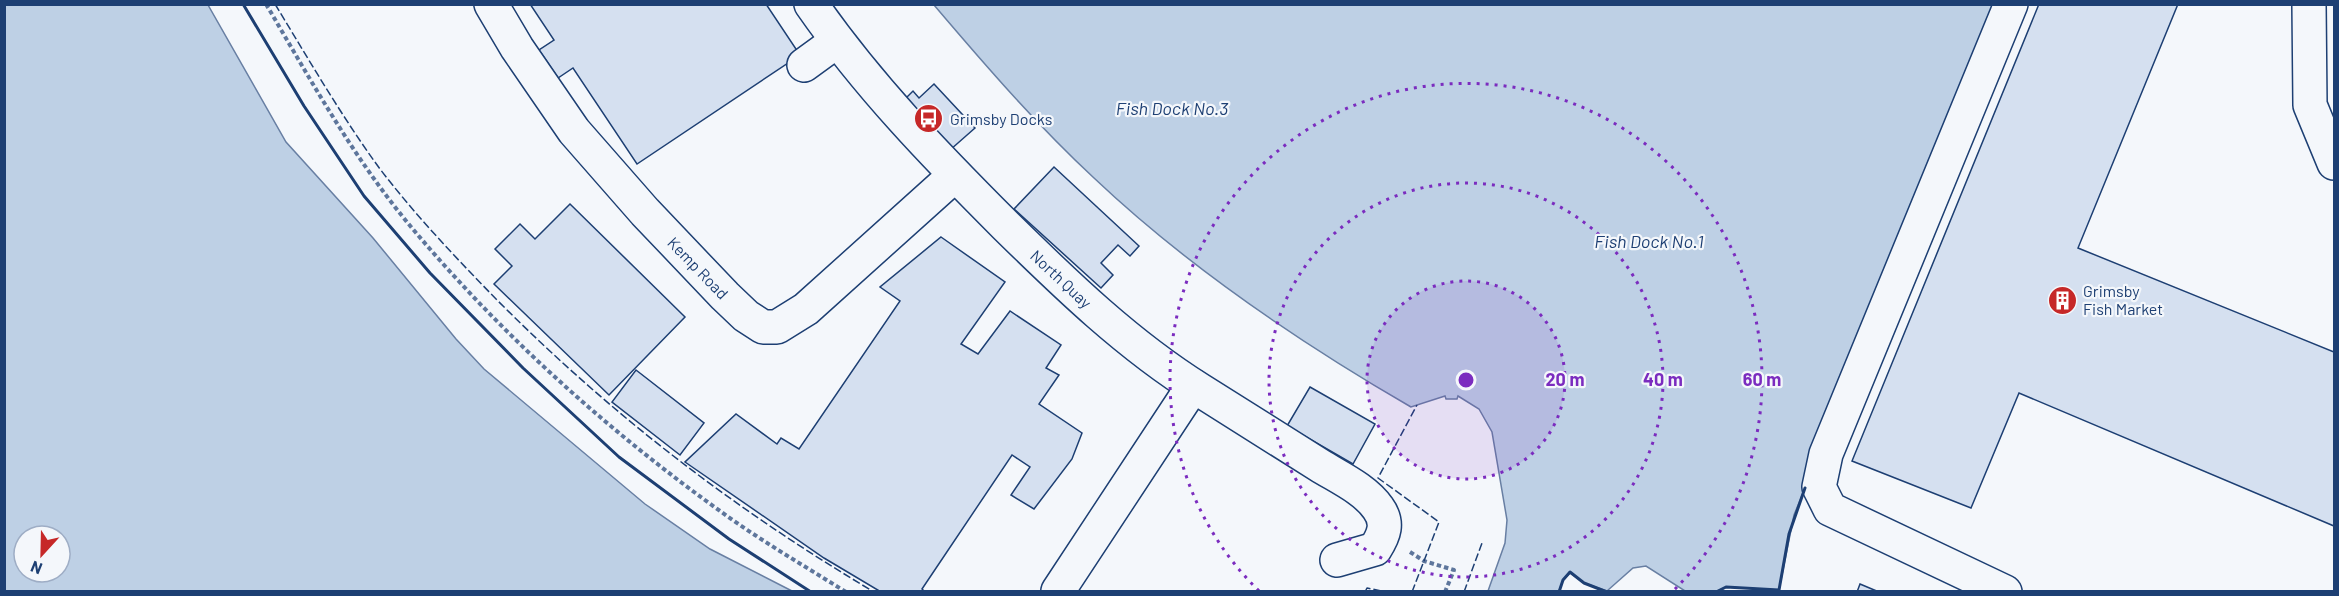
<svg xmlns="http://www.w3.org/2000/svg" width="2339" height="596" font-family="Barlow,sans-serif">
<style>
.water{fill:#bed0e5;stroke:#687fa3;stroke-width:1.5;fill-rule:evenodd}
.building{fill:#d5e0f0;stroke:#1d3f73;stroke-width:1.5}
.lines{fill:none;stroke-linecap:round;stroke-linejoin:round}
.minor-casing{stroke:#1d3f73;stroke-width:36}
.path{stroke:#5e769c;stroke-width:4;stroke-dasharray:4.5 3;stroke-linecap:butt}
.minor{stroke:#f4f7fb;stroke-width:33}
.fence{stroke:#1d3f73;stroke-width:1.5;stroke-dasharray:8 3;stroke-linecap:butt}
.wall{stroke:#1d3f73;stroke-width:3}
.ring{fill:none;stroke:#7b2cbf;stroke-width:3;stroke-dasharray:3 6}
.labels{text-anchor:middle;stroke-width:4.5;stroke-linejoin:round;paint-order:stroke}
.poi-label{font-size:16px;fill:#1d3f73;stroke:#f4f7fb;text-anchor:start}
.street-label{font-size:16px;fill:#1d3f73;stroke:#f4f7fb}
.water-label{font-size:18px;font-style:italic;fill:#1d3f73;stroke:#f4f7fb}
.centre{fill:#7b2cbf;stroke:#f4f7fb;stroke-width:3}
.ring-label{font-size:18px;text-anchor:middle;font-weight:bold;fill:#7b2cbf;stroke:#f4f7fb;stroke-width:4.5;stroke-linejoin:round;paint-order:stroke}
</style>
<rect width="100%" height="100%" fill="#f4f7fb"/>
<!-- water -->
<g class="water">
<path d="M4,5H208L286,142L373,238L456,339L484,369L645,504L710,549L792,591H5ZM24,536H60V572H24Z"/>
<path d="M934,5H2003L1794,515L1779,590L1726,587L1716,592L1685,591L1646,566L1633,568L1607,591L1584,583L1570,573L1563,580L1559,591H1488L1505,543L1507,520L1492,432L1479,409L1458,396L1457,399H1446L1445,396L1411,407C1299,342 1189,268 1094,178C1036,124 985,65 934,5Z"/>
</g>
<!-- building -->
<g class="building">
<polygon points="530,4 766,4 800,55 637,164 573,68 558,78 539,50 554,40"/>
<polygon points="2039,4 2178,4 2078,248 2334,352 2334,526 2019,393 1971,508 1852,461"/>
<polygon points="934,84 975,128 950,150 904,100 913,91 919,98"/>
<polygon points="1054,167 1139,246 1130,256 1118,245 1101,263 1113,275 1101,288 1014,209"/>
<polygon points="570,204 685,317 609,395 494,284 512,266 495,249 520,224 535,239"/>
<polygon points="941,237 1005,282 961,344 978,354 1010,311 1061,345 1046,368 1059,375 1039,404 1082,433 1072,459 1034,509 1011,495 1030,467 1012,455 922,589 925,592 881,592 824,558 685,462 736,414 777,444 781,438 799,449 900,301 880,287"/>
<polygon points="636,370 704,423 680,455 612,402"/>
<polygon points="1310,387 1375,424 1353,464 1287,426"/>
<polygon points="1860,584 1879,592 1857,592"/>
</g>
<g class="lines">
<defs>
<g id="minor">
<polyline points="491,4 517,48 574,131 645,212 725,296 746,316 763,327 777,327 806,309 955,175"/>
<path d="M811,4C868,86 936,156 1006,226C1066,285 1128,345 1200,390C1240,415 1280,440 1319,465C1338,477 1365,489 1378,508C1389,523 1384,535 1375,549L1337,560"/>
<polyline points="2309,4 2310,105 2334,163"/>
<polyline points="804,65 837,41"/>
<polyline points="1058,591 1193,386"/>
<polyline points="2005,592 1830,509 1819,487 1826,454 2011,4"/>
</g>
</defs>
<!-- minor casing -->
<use href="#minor" class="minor-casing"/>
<!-- path -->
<g class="path">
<path d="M266,4C310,79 352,155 407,222C499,333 609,432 727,516C765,543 806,567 846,592"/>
<polyline points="1410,552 1424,561 1454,570 1445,592"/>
</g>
<!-- minor -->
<use href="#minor" class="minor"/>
<!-- fence -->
<g class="fence">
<path d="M275,4C309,60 342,117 380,169C416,216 457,259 498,301C614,417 733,508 874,592"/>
<polyline points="1365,592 1367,588 1386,592"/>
<polyline points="1412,592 1439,522 1378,478 1417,405"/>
<polyline points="1464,592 1482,543"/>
</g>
<!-- wall -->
<g class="wall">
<polyline points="243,4 304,106 364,196 430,273 523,368 619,457 729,539 811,592"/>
<polyline points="1559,592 1563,580 1570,572 1584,583 1607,592"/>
<polyline points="1716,592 1726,587 1779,590 1789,534 1805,488"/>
</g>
</g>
<!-- distance rings -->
<circle cx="1466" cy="380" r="99" fill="#7b2cbf" fill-opacity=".12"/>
<g class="ring">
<circle cx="1466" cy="380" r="99"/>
<circle cx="1466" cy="380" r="197"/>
<path d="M1259 591A296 296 0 1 1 1673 591"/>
</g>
<!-- icons -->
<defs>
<symbol id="bus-disc" viewBox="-11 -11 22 22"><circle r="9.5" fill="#c62828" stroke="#f4f7fb"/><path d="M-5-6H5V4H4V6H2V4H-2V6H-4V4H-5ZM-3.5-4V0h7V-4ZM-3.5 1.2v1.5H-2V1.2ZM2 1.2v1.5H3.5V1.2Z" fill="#fff"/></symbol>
<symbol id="building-disc" viewBox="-11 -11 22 22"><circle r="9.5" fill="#c62828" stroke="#f4f7fb"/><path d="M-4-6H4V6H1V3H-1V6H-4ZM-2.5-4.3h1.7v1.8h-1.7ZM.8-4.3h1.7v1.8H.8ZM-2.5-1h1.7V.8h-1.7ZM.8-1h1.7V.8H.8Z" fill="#fff"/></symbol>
</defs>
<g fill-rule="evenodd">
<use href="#bus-disc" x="912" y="102" width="33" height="33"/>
<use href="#building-disc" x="2046" y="284" width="33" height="33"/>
</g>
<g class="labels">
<!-- poi labels -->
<g class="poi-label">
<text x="950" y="125">Grimsby Docks</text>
<text x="2083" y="297">Grimsby<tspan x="2083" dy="18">Fish Market</tspan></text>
</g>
<!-- street labels -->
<g class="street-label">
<text transform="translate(698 268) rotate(46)" y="6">Kemp Road</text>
<text transform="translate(1061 279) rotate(43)" y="6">North Quay</text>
</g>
<!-- water labels -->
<g class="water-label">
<text x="1172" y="115">Fish Dock No.3</text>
<text x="1649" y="248">Fish Dock No.1</text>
</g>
</g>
<circle cx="1466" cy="380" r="9" class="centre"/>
<g class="ring-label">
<text x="1565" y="386">20 m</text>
<text x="1663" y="386">40 m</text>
<text x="1762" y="386">60 m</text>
</g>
<!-- border -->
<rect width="2339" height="596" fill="none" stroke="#1d3f73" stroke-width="12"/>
<!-- north arrow -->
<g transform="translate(42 554) rotate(202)"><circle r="28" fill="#f4f7fb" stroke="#9eadc5" stroke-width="1.5"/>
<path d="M0-4.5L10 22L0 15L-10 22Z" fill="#c62828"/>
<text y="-9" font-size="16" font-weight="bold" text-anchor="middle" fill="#1d3f73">N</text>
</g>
</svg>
